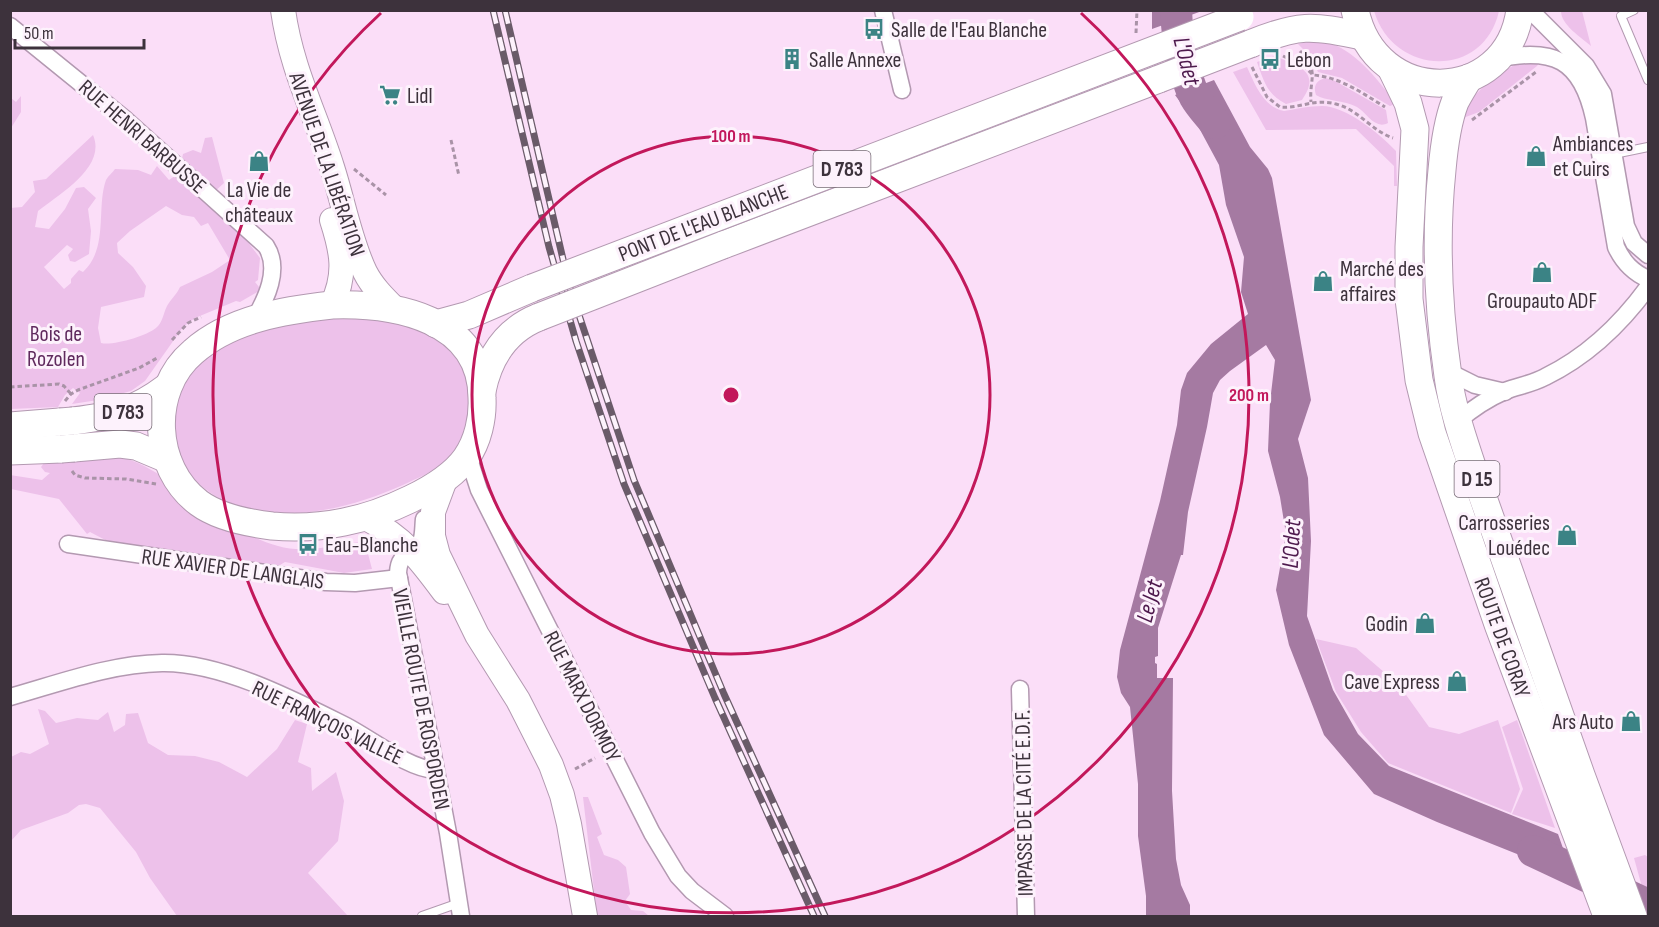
<svg xmlns="http://www.w3.org/2000/svg" width="1659" height="927" font-family="'Sofia Sans Condensed',sans-serif">
<style>
.green{fill:#edc1ea;fill-rule:evenodd}
.water{fill:#a57aa2}
.lines{fill:none;stroke-linecap:round;stroke-linejoin:round}
.river{stroke:#a57aa2;stroke-width:32}
.service-casing{stroke:#b399b1;stroke-width:10}
.minor-casing{stroke:#b399b1;stroke-width:19}
.secondary-casing{stroke:#b399b1;stroke-width:26}
.primary-casing{stroke:#b399b1;stroke-width:29}
.path{stroke:#a993a7;stroke-width:3;stroke-dasharray:4.5 3;stroke-linecap:butt}
.service{stroke:#fff;stroke-width:8}
.minor{stroke:#fff;stroke-width:16}
.secondary{stroke:#fff;stroke-width:24}
.primary{stroke:#fff;stroke-width:27}
.rail-casing{stroke:#6a5b69;stroke-width:7}
.rail{stroke:#fdf2fc;stroke-width:4.5;stroke-dasharray:14;stroke-linecap:butt}
.primary-bridge-casing{stroke:#b399b1;stroke-width:29;stroke-linecap:butt}
.primary-bridge{stroke:#fff;stroke-width:27}
.ring{fill:none;stroke:#c2185b;stroke-width:3}
.labels{text-anchor:middle;stroke-width:6;stroke-linejoin:round;paint-order:stroke}
.shield{fill:#fdf2fc;stroke:#776c76;stroke-width:1.5}
.shield-label{font-size:21px;font-weight:bold;fill:#3d323c}
.poi-label{font-size:22px;fill:#3d323c;stroke:#fdf2fc;text-anchor:start}
.street-label{font-size:22px;fill:#3d323c;stroke:#fdf2fc}
.park-label{font-size:22px;fill:#602a5e;stroke:#fdf2fc}
.water-label{font-size:24px;font-style:italic;fill:#4e194d;stroke:#fdf2fc}
.centre{fill:#c2185b;stroke:#fdf2fc;stroke-width:3}
.ring-label{font-size:18px;text-anchor:middle;font-weight:bold;fill:#c2185b;stroke:#fdf2fc;stroke-width:6;stroke-linejoin:round;paint-order:stroke}
</style>
<rect width="100%" height="100%" fill="#fbdef8"/>
<!-- green -->
<g class="green">
<path d="M1374,11V10L1499,11C1484,79 1394,77 1374,11Z"/>
<path d="M1561,11H1582L1591,46C1581,37 1561,25 1561,11Z"/>
<path d="M1313,41C1319,42 1326,42 1332,44C1356,52 1382,83 1395,104L1390,106L1342,78L1318,72L1311,57L1298,44Z"/>
<path d="M1275,56C1298,66 1322,71 1302,100L1286,104C1267,94 1264,82 1257,62Z"/>
<path d="M1526,59L1541,60L1537,66L1479,112L1463,118C1466,112 1467,105 1471,100C1484,83 1507,68 1526,59Z"/>
<path d="M1247,67C1255,84 1263,107 1284,111C1296,109 1309,106 1322,106C1346,106 1380,134 1396,151L1397,186H1394V166L1356,129L1266,130L1233,72Z"/>
<path d="M1326,78L1335,81L1386,110L1388,123C1375,130 1367,113 1357,107C1344,100 1325,101 1316,95C1313,86 1316,80 1326,78Z"/>
<polygon points="21,96 21,112 11,128 11,98 16,102"/>
<path d="M93,135C107,167 59,194 38,211L35,227L49,229L65,209L76,188L84,187L96,198L88,209L91,231L89,254L75,262L70,261L68,255L73,249L67,245L44,267L64,289L71,283V279L79,270L83,272C109,248 96,208 106,180C108,176 113,172 115,169L138,170L151,175L157,166L169,180L179,173L183,154L193,150L201,153L205,138L212,137L224,183L212,194L224,220L245,238L260,258L258,280L255,282L259,287V291L240,302L236,301L195,318L183,327L145,381L131,391L98,400L72,404L80,393L73,388L65,395L58,407L11,409L10,208L22,207L35,192L33,181L46,179ZM166,206L182,215L194,217L201,226L208,223L230,260L212,272L180,287C177,294 171,299 167,306C163,314 163,322 156,328C146,336 113,346 101,343L98,328L101,307L144,297L146,286L133,267L118,253L117,243L130,231Z"/>
<path d="M343,318C356,318 371,318 384,320C427,327 476,356 469,407C466,426 461,446 446,460C434,472 417,478 403,485C345,511 260,532 204,488C191,478 180,464 177,447C176,438 173,429 173,420C173,415 175,408 177,402C189,351 251,329 298,320C312,318 328,319 343,318Z"/>
<path d="M118,457C153,461 203,510 236,528C248,535 264,542 278,546C304,554 334,545 360,542L367,550L372,569L344,573L285,562L275,568L152,548H127L113,544L90,532L87,534L59,499L11,489L10,475L42,480L50,473L45,472L41,467L44,463Z"/>
<polygon points="1316,639 1356,648 1399,685 1429,727 1459,734 1498,720 1520,789 1511,813 1388,763 1361,732 1336,692"/>
<polygon points="38,709 45,711 56,723 77,718 98,720 108,712 114,732 125,725 126,714 138,713 148,743 168,755 195,756 219,762 247,777 277,749 295,720 307,724 298,762 311,768 312,791 336,772 344,801 338,841 308,873 348,916 177,916 150,878 136,852 100,808 86,804 79,805 68,813 21,830 11,841 11,757 21,752 30,754 49,744"/>
<polygon points="1517,720 1555,828 1512,814 1523,789 1502,727"/>
<polygon points="583,797 588,797 602,834 597,837 604,855 618,860 626,867 630,894 625,901 631,910 643,911 649,916 597,916"/>
<polygon points="1645,855 1648,857 1648,909 1634,858"/>
</g>
<!-- water -->
<g class="water">
<polygon points="1152,11 1202,10 1202,11 1152,29"/>
<polygon points="1214,80 1250,147 1268,169 1272,178 1311,400 1298,439 1308,478 1311,541 1307,616 1333,690 1358,734 1389,766 1558,834 1577,888 1522,856 1437,822 1374,794 1324,735 1289,645 1276,590 1286,534 1280,497 1268,451 1270,402 1275,360 1266,345 1230,371 1220,380 1213,393 1207,427 1188,512 1183,555 1181,555 1158,628 1158,656 1155,657 1155,663 1157,664 1157,678 1173,678 1172,791 1176,859 1181,885 1190,905 1190,916 1146,916 1146,896 1138,836 1138,784 1130,707 1121,693 1117,677 1120,650 1160,501 1177,425 1181,390 1187,373 1211,344 1248,314 1241,292 1244,257 1226,205 1219,165 1198,126 1175,95"/>
</g>
<g class="lines">
<!-- river -->
<g class="river">
<path d="M1176,10C1177,36 1183,74 1195,97C1200,106 1208,114 1215,123"/>
<polyline points="1533,851 1648,905"/>
</g>
<defs>
<g id="service">
<polyline points="1634,10 1621,16 1648,80"/>
<polyline points="1614,154 1648,147"/>
<polyline points="422,916 459,903"/>
</g>
<g id="minor">
<polyline points="883,10 902,90"/>
<polyline points="1530,10 1586,66 1603,94 1626,226 1634,243 1648,255"/>
<path d="M10,26L126,120L266,246C281,269 266,299 254,320"/>
<path d="M1497,59C1553,47 1581,59 1594,118L1616,247C1623,262 1632,272 1648,279"/>
<polyline points="1447,371 1475,385 1505,392"/>
<path d="M1458,421C1472,409 1489,398 1505,391C1518,386 1532,384 1545,377C1586,357 1621,324 1648,287"/>
<polyline points="468,456 479,490 652,833 678,876 692,891 725,916"/>
<path d="M424,519C423,527 424,537 420,544C412,558 399,551 398,573L448,833L461,916"/>
<polyline points="68,544 326,582 355,583 399,578"/>
<polyline points="1020,689 1026,916"/>
<path d="M10,697C60,683 110,664 162,663C221,662 294,700 346,726C371,739 409,769 435,770"/>
</g>
<g id="secondary">
<path d="M283,10C291,68 315,113 332,167C343,201 350,241 365,272C372,286 383,297 394,308"/>
<path d="M332,220C342,251 347,274 332,305"/>
<polyline points="446,477 433,512 433,536 438,555 477,635 518,700 551,765 562,795 569,824 585,916"/>
<path d="M364,517C403,537 419,558 444,592"/>
</g>
<g id="primary">
<path d="M1355,10C1375,108 1507,107 1520,10"/>
<path d="M1250,44C1298,24 1312,25 1362,36"/>
<polyline points="1392,70 1408,103 1415,129 1409,247 1409,299 1419,380 1432,433 1499,627 1607,916"/>
<path d="M1469,78C1464,86 1459,94 1455,102C1447,123 1444,147 1442,170C1435,238 1438,307 1448,376C1452,407 1463,439 1473,469L1581,775L1633,916"/>
<polyline points="723,245 1159,79"/>
<path d="M332,305C394,303 482,318 482,398C483,418 478,441 466,458C444,489 381,515 344,522C320,527 295,528 272,526C248,523 218,517 199,503C152,468 148,390 193,352C230,319 285,310 332,305Z"/>
<polyline points="436,324 469,315 532,288"/>
<path d="M482,391C489,356 506,330 539,317"/>
<path d="M73,421C113,416 134,412 167,387"/>
<polyline points="10,426 60,422"/>
<polyline points="74,448 120,444 136,446 167,459"/>
<polyline points="10,451 61,449"/>
</g>
</defs>
<!-- service casing -->
<use href="#service" class="service-casing"/>
<!-- minor casing -->
<use href="#minor" class="minor-casing"/>
<!-- secondary casing -->
<use href="#secondary" class="secondary-casing"/>
<!-- primary casing -->
<use href="#primary" class="primary-casing"/>
<!-- path -->
<g class="path">
<polyline points="1136,33 1137,10"/>
<path d="M1300,51C1320,71 1309,79 1311,102"/>
<path d="M1283,56L1304,66L1313,75C1340,77 1362,93 1385,107"/>
<path d="M1252,67L1267,97L1280,107C1299,109 1314,98 1336,104C1359,110 1372,131 1393,138"/>
<polyline points="1472,120 1536,72"/>
<polyline points="451,140 459,176"/>
<polyline points="354,169 386,195"/>
<polyline points="172,340 188,323 201,317"/>
<polyline points="10,387 59,384 64,386 71,394"/>
<polyline points="65,401 71,394 78,390 139,368 159,357"/>
<polyline points="72,471 75,475 85,478 126,479 156,484"/>
<polyline points="575,769 595,758"/>
</g>
<!-- service -->
<use href="#service" class="service"/>
<!-- minor -->
<use href="#minor" class="minor"/>
<!-- secondary -->
<use href="#secondary" class="secondary"/>
<!-- primary -->
<use href="#primary" class="primary"/>
<defs>
<g id="rail">
<polyline points="493,10 549,247 576,341 624,484 715,698 814,916"/>
<polyline points="505,10 569,285 634,480 724,694 825,916"/>
</g>
</defs>
<!-- rail casing -->
<use href="#rail" class="rail-casing"/>
<!-- rail -->
<use href="#rail" class="rail"/>
<defs>
<g id="primary-bridge">
<polyline points="1159,79 1250,44"/>
<polyline points="532,288 1240,17"/>
<polyline points="539,317 723,245"/>
<polyline points="60,422 73,421"/>
<polyline points="61,449 74,448"/>
</g>
</defs>
<!-- primary-bridge casing -->
<use href="#primary-bridge" class="primary-bridge-casing"/>
<!-- primary-bridge -->
<use href="#primary-bridge" class="primary-bridge"/>
</g>
<!-- distance rings -->
<g class="ring">
<circle cx="731" cy="395" r="259"/>
<path d="M1081 13A518 518 0 1 1 381 13"/>
</g>
<!-- icons -->
<defs>
<symbol id="bus-bare" viewBox="-9 -9 18 18"><path d="M-5-6H5V4H4V6H2V4H-2V6H-4V4H-5ZM-3.5-4V0h7V-4ZM-3.5 1.2v1.5H-2V1.2ZM2 1.2v1.5H3.5V1.2Z" fill="#3b8385" stroke="#fdf2fc" stroke-width="2.5" paint-order="stroke"/></symbol>
<symbol id="building-bare" viewBox="-9 -9 18 18"><path d="M-4-6H4V6H1V3H-1V6H-4ZM-2.5-4.3h1.7v1.8h-1.7ZM.8-4.3h1.7v1.8H.8ZM-2.5-1h1.7V.8h-1.7ZM.8-1h1.7V.8H.8Z" fill="#3b8385" stroke="#fdf2fc" stroke-width="2.5" paint-order="stroke"/></symbol>
<symbol id="supermarket-bare" viewBox="-9 -9 18 18"><path d="M-6-5.5h2.5l.6 2H6L4.5 2H-2.5L-4.4-4H-6ZM-1.5 3.2a1.3 1.3 0 1 0 .1 0ZM3 3.2a1.3 1.3 0 1 0 .1 0Z" fill="#3b8385" stroke="#fdf2fc" stroke-width="2.5" paint-order="stroke"/></symbol>
<symbol id="shop-bare" viewBox="-9 -9 18 18"><path d="M-5-2.5h2.3a2.7 3.5 0 0 1 5.4 0H5L5.5 6h-11ZM-1.5-2.5h3a1.5 2.3 0 0 0-3 0Z" fill="#3b8385" stroke="#fdf2fc" stroke-width="2.5" paint-order="stroke"/></symbol>
</defs>
<g fill-rule="evenodd">
<use href="#bus-bare" x="859" y="14" width="30" height="30"/>
<use href="#building-bare" x="777" y="44" width="30" height="30"/>
<use href="#bus-bare" x="1255" y="44" width="30" height="30"/>
<use href="#supermarket-bare" x="375" y="80" width="30" height="30"/>
<use href="#shop-bare" x="1521" y="141" width="30" height="30"/>
<use href="#shop-bare" x="244" y="146" width="30" height="30"/>
<use href="#shop-bare" x="1527" y="257" width="30" height="30"/>
<use href="#shop-bare" x="1308" y="266" width="30" height="30"/>
<use href="#shop-bare" x="1552" y="520" width="30" height="30"/>
<use href="#bus-bare" x="293" y="529" width="30" height="30"/>
<use href="#shop-bare" x="1410" y="608" width="30" height="30"/>
<use href="#shop-bare" x="1442" y="666" width="30" height="30"/>
<use href="#shop-bare" x="1616" y="706" width="30" height="30"/>
</g>
<g class="labels">
<!-- shield labels -->
<g class="shield">
<rect x="813.5" y="151" width="57" height="36" rx="4.5"/>
<rect x="94.5" y="394" width="57" height="36" rx="4.5"/>
<rect x="1454.5" y="461" width="45" height="36" rx="4.5"/>
</g>
<g class="shield-label">
<text x="842" y="176">D 783</text>
<text x="123" y="419">D 783</text>
<text x="1477" y="486">D 15</text>
</g>
<!-- poi labels -->
<g class="poi-label">
<text x="891" y="37">Salle de l'Eau Blanche</text>
<text x="809" y="67">Salle Annexe</text>
<text x="1287" y="67">Lebon</text>
<text x="407" y="103">Lidl</text>
<text x="1553" y="151">Ambiances<tspan x="1553" dy="25">et Cuirs</tspan></text>
<text x="259" y="197" text-anchor="middle">La Vie de<tspan x="259" dy="25">châteaux</tspan></text>
<text x="1340" y="276">Marché des<tspan x="1340" dy="25">affaires</tspan></text>
<text x="1542" y="308" text-anchor="middle">Groupauto ADF</text>
<text x="1550" y="530" text-anchor="end">Carrosseries<tspan x="1550" dy="25">Louédec</tspan></text>
<text x="325" y="552">Eau-Blanche</text>
<text x="1408" y="631" text-anchor="end">Godin</text>
<text x="1440" y="689" text-anchor="end">Cave Express</text>
<text x="1614" y="729" text-anchor="end">Ars Auto</text>
</g>
<!-- street labels -->
<g class="street-label">
<text transform="translate(143 136) rotate(41)" y="8">RUE HENRI BARBUSSE</text>
<text transform="translate(328 164) rotate(71)" y="8">AVENUE DE LA LIBÉRATION</text>
<text transform="translate(703 222) rotate(-21)" y="8">PONT DE L'EAU BLANCHE</text>
<text transform="translate(233 568) rotate(8)" y="8">RUE XAVIER DE LANGLAIS</text>
<text transform="translate(1503 637) rotate(70)" y="8">ROUTE DE CORAY</text>
<text transform="translate(583 696) rotate(63)" y="8">RUE MARX DORMOY</text>
<text transform="translate(422 699) rotate(79)" y="8">VIEILLE ROUTE DE ROSPORDEN</text>
<text transform="translate(328 722) rotate(26)" y="8">RUE FRANÇOIS VALLÉE</text>
<text transform="translate(1023 803) rotate(-91)" y="8">IMPASSE DE LA CITÉ E.D.F.</text>
</g>
<!-- park labels -->
<g class="park-label">
<text x="56" y="341">Bois de<tspan x="56" dy="25">Rozolen</tspan></text>
</g>
<!-- water labels -->
<g class="water-label">
<text transform="translate(1187 61) rotate(76)" y="8">L'Odet</text>
<text transform="translate(1291 544) rotate(-87)" y="8">L'Odet</text>
<text transform="translate(1149 601) rotate(-75)" y="8">Le Jet</text>
</g>
</g>
<circle cx="731" cy="395" r="9" class="centre"/>
<g class="ring-label">
<text x="731" y="142">100 m</text>
<text x="1249" y="401">200 m</text>
</g>
<!-- border -->
<rect width="1659" height="927" fill="none" stroke="#3d323c" stroke-width="24"/>
<!-- scale -->
<path d="M15 39v9h129v-9" fill="none" stroke="#3d323c" stroke-width="3"/>
<text x="24" y="39" font-size="18" fill="#3d323c" stroke="#fdf2fc" stroke-width="4.5" paint-order="stroke">50 m</text>
</svg>
